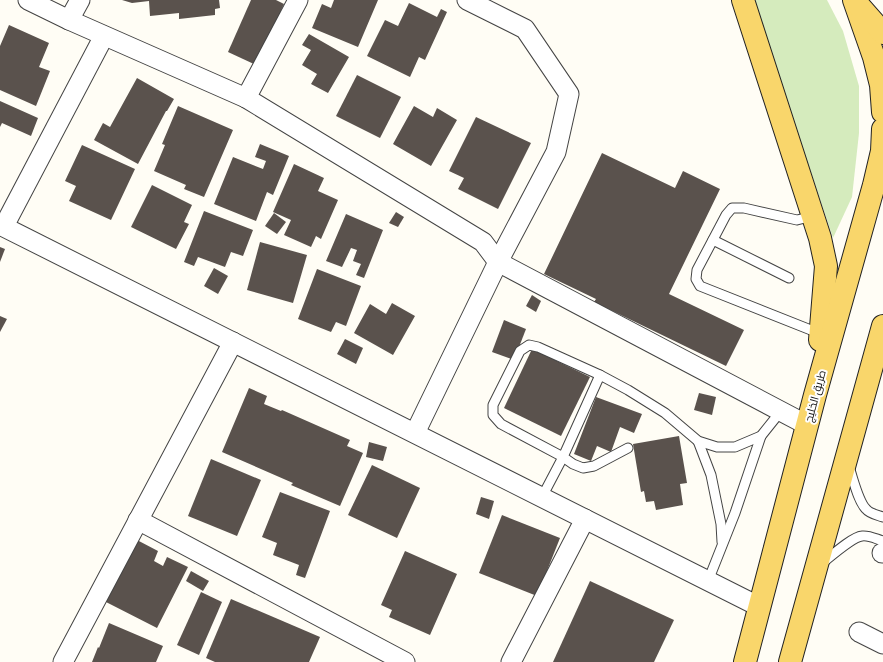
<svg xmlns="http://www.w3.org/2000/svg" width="883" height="662" font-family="'Crimson Pro',Cairo,serif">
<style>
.green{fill:#d5ebbd}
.building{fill:#5a524d}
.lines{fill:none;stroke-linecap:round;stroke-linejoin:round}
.lane-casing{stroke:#444;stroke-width:11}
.street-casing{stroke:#444;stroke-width:21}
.primary-casing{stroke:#222;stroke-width:24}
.lane{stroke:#fff;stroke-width:9}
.street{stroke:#fff;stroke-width:19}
.primary{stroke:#f9d66b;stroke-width:22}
.labels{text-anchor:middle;stroke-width:4;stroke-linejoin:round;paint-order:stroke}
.street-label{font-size:11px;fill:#111;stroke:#fff}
</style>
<rect width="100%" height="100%" fill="#fffdf5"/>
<!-- green -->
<polygon class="green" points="753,0 827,0 843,31 859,86 859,133 852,197 833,238"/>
<!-- building -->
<g class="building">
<polygon points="122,0 219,0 220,8 215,9 215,15 179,19 179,13 150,16 149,1 132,3"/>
<polygon points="251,0 276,0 284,4 256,65 228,52"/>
<polygon points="334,0 378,0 358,47 312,28 322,4 331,8"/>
<polygon points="409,3 437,17 441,9 447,12 425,60 419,57 410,77 367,56 385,20 398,26"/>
<polygon points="9,25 49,43 39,67 50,71 36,106 0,90 0,46"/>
<polygon points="309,34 349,57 328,93 311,84 317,74 302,65 311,50 302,45"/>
<polygon points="357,75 401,97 380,138 336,116"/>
<polygon points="137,78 174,99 167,111 166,111 138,164 94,140 103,123 110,127"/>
<polygon points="0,101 38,118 31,136 2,123 0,127"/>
<polygon points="178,106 233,130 204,197 184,189 186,185 154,171 165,145 162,144"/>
<polygon points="414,106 433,117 437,108 457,120 431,166 393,144"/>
<polygon points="476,117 531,143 498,209 458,189 464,178 449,171"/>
<polygon points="260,144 289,156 273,195 267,192 256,221 214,204 233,157 263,169 266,161 255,157"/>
<polygon points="82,145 135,169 111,220 69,201 76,186 65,181"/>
<polygon points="602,153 675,188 683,171 720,189 669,294 744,330 726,366 594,302 596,299 544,274"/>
<polygon points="294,164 324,178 318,191 338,200 321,239 316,236 311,247 284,235 291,220 273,212"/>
<polygon points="152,185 192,205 184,222 189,224 176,249 131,227"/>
<polygon points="204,211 253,230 243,256 231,252 225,267 198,257 194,266 184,262"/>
<polygon points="396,212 404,217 398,227 389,223"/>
<polygon points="274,213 286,222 277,234 265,226"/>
<polygon points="346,214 383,230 364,278 356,275 361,264 353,261 357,250 351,248 342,267 326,261"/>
<polygon points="260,242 307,255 293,303 247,290"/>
<polygon points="0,247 5,249 0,262"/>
<polygon points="214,268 228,276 218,294 204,286"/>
<polygon points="317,269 361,286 346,326 336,322 331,332 298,319"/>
<polygon points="532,295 541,301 536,312 526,306"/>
<polygon points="392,303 415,316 393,355 354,333 370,304 386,314"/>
<polygon points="0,316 7,319 0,332"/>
<polygon points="504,320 526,329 514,360 492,352"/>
<polygon points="345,339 363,348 356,364 337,354"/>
<polygon points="532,349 590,377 561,436 504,408"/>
<polygon points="249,388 267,396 264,404 281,411 282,410 350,440 347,446 363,453 340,506 291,485 293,483 222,452"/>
<polygon points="699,393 716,397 712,415 694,410"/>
<polygon points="596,397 642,414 634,433 620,427 611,452 597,446 591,461 574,454"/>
<polygon points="679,436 687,483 680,484 683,505 656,510 654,501 646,502 644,491 641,492 633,444"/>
<polygon points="369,442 387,447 383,461 366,457"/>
<polygon points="211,459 261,480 237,536 188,516"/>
<polygon points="372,465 420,488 397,538 348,515"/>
<polygon points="280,492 330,511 305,578 296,575 299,565 273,555 277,543 262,537"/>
<polygon points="481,497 494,501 489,519 476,514"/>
<polygon points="502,515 560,538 537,596 479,573"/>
<polygon points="137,540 158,551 154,561 163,566 167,557 188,567 157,628 106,602"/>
<polygon points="405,551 457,574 430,635 389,617 392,610 381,605"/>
<polygon points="191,571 209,581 203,591 186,581"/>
<polygon points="590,581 674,620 654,662 553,662"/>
<polygon points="201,592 222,602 199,655 177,645"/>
<polygon points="231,599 320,637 309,662 215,662 206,658"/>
<polygon points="109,623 163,646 156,662 92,662 98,647 99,648"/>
</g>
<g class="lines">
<defs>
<g id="lane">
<polyline points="813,216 797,220 744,208 732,208 726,215 697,270 696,279 700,286 821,334"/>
<polyline points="713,240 789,278"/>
<polyline points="600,375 628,390 665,413 698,441 717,447 735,447 761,436 781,411"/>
<polyline points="698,441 711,475 721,524 722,542"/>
<path d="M849,467C853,478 858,501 866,509C870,514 877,515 883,517"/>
<polyline points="542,497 563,457 600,375 538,347 529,345 520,351 493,405 493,415 501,424 563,457 573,464 583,468 594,466 628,448"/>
<path d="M821,564C830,557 852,537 862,536C869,535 876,539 883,541"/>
<polyline points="708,581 735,513 761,436"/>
</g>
<g id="street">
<polyline points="28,0 69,20 246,98 483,242 498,262 807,425"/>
<polyline points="69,20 80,0"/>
<polyline points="246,98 298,0"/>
<polyline points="0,225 760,607"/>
<polyline points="4,226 104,36"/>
<polyline points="415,433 498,262 556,152 569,94 525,29 467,0"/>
<polyline points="138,520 405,662"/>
<polyline points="882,553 883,553"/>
<polyline points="859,632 883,644"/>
<polyline points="63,662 233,342"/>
<polyline points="511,662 585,519"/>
</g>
<g id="primary">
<polyline points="743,0 820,238 826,266 820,340"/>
<polyline points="854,0 874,57 881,85 883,112"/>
<polyline points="860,7 883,33"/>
<polyline points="745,662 815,395 874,185 882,151 883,129"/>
<polyline points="790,662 883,326"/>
</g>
</defs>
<!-- lane casing -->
<use href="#lane" class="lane-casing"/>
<!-- street casing -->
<use href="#street" class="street-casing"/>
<!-- primary casing -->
<use href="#primary" class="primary-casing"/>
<!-- lane -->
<use href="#lane" class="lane"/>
<!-- street -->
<use href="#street" class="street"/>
<!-- primary -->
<use href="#primary" class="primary"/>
</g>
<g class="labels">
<!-- street labels -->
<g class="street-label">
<text transform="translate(815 396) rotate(-75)" y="4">طريق الخليج</text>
</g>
</g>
</svg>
